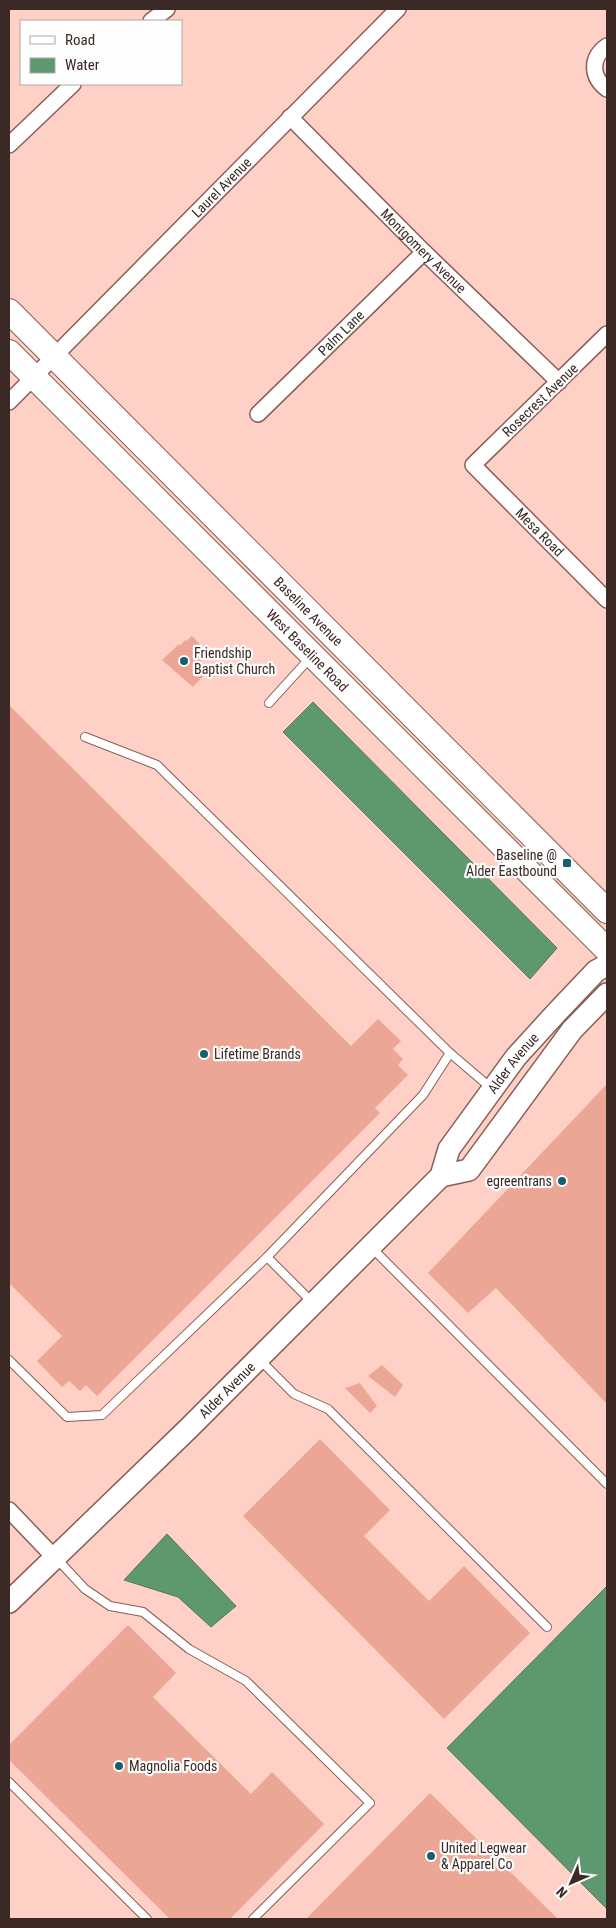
<svg xmlns="http://www.w3.org/2000/svg" width="616" height="1928" font-family="'Roboto Condensed',sans-serif">
<style>
.water{fill:#5d986f;stroke:#527759}
.building{fill:#eca696}
.lines{fill:none;stroke-linecap:round;stroke-linejoin:round}
.service-casing{stroke:#885f56;stroke-width:10}
.minor-casing{stroke:#885f56;stroke-width:18}
.secondary-casing{stroke:#885f56;stroke-width:24}
.primary-casing{stroke:#885f56;stroke-width:26}
.service{stroke:#fff;stroke-width:8}
.minor{stroke:#fff;stroke-width:15}
.secondary{stroke:#fff;stroke-width:21}
.primary{stroke:#fff;stroke-width:24}
.poi-dot{fill:#15606d;stroke:#fdfdfd;stroke-width:2}
.labels{text-anchor:middle;stroke-width:4.5;stroke-linejoin:round;paint-order:stroke}
.street-label{font-size:14px;fill:#3a2925;stroke:#fdfdfd}
.poi-label{font-size:14px;fill:#3a2925;stroke:#fdfdfd;text-anchor:start}
</style>
<rect width="100%" height="100%" fill="#ffd0c5"/>
<!-- water -->
<g class="water">
<polygon points="313,702 557,948 530,979 283,732"/>
<polygon points="167,1534 236,1606 211,1627 178,1597 124,1580"/>
<polygon points="607,1586 607,1909 447,1748"/>
</g>
<!-- building -->
<g class="building">
<polygon points="192,636 204,648 199,653 204,659 197,665 206,673 193,687 162,660 179,644 181,645 185,640 186,641"/>
<polygon points="9,705 351,1046 378,1019 401,1041 393,1049 403,1059 398,1065 408,1075 375,1108 380,1113 97,1396 86,1385 80,1391 69,1381 62,1387 37,1361 62,1336 9,1283"/>
<polygon points="607,1084 607,1404 496,1288 468,1313 428,1273"/>
<polygon points="382,1365 403,1385 395,1397 368,1376"/>
<polygon points="360,1383 377,1406 370,1413 345,1388"/>
<polygon points="320,1439 390,1510 364,1536 429,1601 464,1566 530,1633 444,1719 243,1516"/>
<polygon points="128,1625 176,1673 153,1697 251,1794 272,1772 324,1824 230,1919 170,1919 9,1760 9,1745"/>
<polygon points="430,1793 558,1919 306,1919"/>
</g>
<g class="lines">
<defs>
<g id="service">
<polyline points="269,703 310,658"/>
<polyline points="85,737 157,765 450,1053 491,1088"/>
<polyline points="372,1248 607,1484"/>
<polyline points="267,1257 312,1302"/>
<polyline points="9,1360 67,1417 102,1415 267,1257 423,1095 450,1053"/>
<polyline points="260,1360 294,1394 328,1409 547,1627"/>
<polyline points="57,1559 85,1589 110,1606 143,1612 189,1649 246,1681 370,1803 253,1919"/>
<polyline points="9,1782 147,1919"/>
</g>
<g id="minor">
<polyline points="151,21 167,9"/>
<path d="M607,46C590,58 591,77 607,89"/>
<path id="s1" d="M290,117L424,252L559,382"/>
<polyline points="9,145 73,84"/>
<path id="s2" d="M607,334L473,465L607,600"/>
<path id="s3" d="M9,402L398,9"/>
<path id="s4" d="M258,414L424,252"/>
<polyline points="9,1510 54,1557"/>
</g>
<g id="secondary">
<polyline points="441,1176 469,1170 572,1030 607,994"/>
<path id="s5" d="M9,1602L188,1429L441,1176L449,1149L516,1057L558,1011L596,971L607,965"/>
</g>
<g id="primary">
<path id="s6" d="M9,311L607,911"/>
<path id="s7" d="M9,352L607,950"/>
</g>
</defs>
<!-- service casing -->
<use href="#service" class="service-casing"/>
<!-- minor casing -->
<use href="#minor" class="minor-casing"/>
<!-- secondary casing -->
<use href="#secondary" class="secondary-casing"/>
<!-- primary casing -->
<use href="#primary" class="primary-casing"/>
<!-- service -->
<use href="#service" class="service"/>
<!-- minor -->
<use href="#minor" class="minor"/>
<!-- secondary -->
<use href="#secondary" class="secondary"/>
<!-- primary -->
<use href="#primary" class="primary"/>
</g>
<!-- markers -->
<g class="poi-dot">
<circle cx="184" cy="661" r="5"/>
<rect x="562" y="858" width="10" height="10" rx="2.5"/>
<circle cx="204" cy="1054" r="5"/>
<circle cx="562" cy="1181" r="5"/>
<circle cx="119" cy="1766" r="5"/>
<circle cx="431" cy="1856" r="5"/>
</g>
<g class="labels">
<!-- street labels -->
<g class="street-label">
<text dy="5" stroke="none"><textPath href="#s3" startOffset="302">Laurel Avenue</textPath></text>
<text dy="5" stroke="none"><textPath href="#s1" startOffset="189">Montgomery Avenue</textPath></text>
<text dy="5" stroke="none"><textPath href="#s4" startOffset="116">Palm Lane</textPath></text>
<text transform="translate(540 400) rotate(-44)" y="5">Rosecrest Avenue</text>
<text dy="5" stroke="none"><textPath href="#s2" startOffset="282">Mesa Road</textPath></text>
<text dy="5" stroke="none"><textPath href="#s6" startOffset="424">Baseline Avenue</textPath></text>
<text dy="5" stroke="none"><textPath href="#s7" startOffset="422">West Baseline Road</textPath></text>
<text dy="5" stroke="none"><textPath href="#s5" startOffset="742">Alder Avenue</textPath></text>
<text dy="5" stroke="none"><textPath href="#s5" startOffset="304">Alder Avenue</textPath></text>
</g>
<!-- poi labels -->
<g class="poi-label">
<text x="194" y="658">Friendship<tspan x="194" dy="16">Baptist Church</tspan></text>
<text x="557" y="860" text-anchor="end">Baseline @<tspan x="557" dy="16">Alder Eastbound</tspan></text>
<text x="214" y="1059">Lifetime Brands</text>
<text x="552" y="1186" text-anchor="end">egreentrans</text>
<text x="129" y="1771">Magnolia Foods</text>
<text x="441" y="1853">United Legwear<tspan x="441" dy="16">&amp; Apparel Co</tspan></text>
</g>
</g>
<!-- border -->
<rect width="616" height="1928" fill="none" stroke="#3a2925" stroke-width="20"/>
<!-- legend -->
<rect x="20" y="20" width="162" height="65" fill="#fdfdfd" stroke="#afa8a7"/>
<rect x="30" y="36" width="25" height="8" fill="#ffffff" stroke="#afa8a7"/>
<text x="65" y="45" font-size="15" fill="#3a2925">Road</text>
<rect x="30" y="58" width="25" height="15" fill="#5d986f" stroke="#afa8a7"/>
<text x="65" y="70" font-size="15" fill="#3a2925">Water</text>
<!-- north arrow -->
<g transform="translate(571 1883) rotate(225)" stroke="#fdfdfd" stroke-width="4" paint-order="stroke">
<path d="M0-4L9 19L0 12L-9 19Z" fill="#3a2925"/>
<text y="-8" font-size="14" font-weight="bold" text-anchor="middle" fill="#3a2925">N</text>
</g>
</svg>
